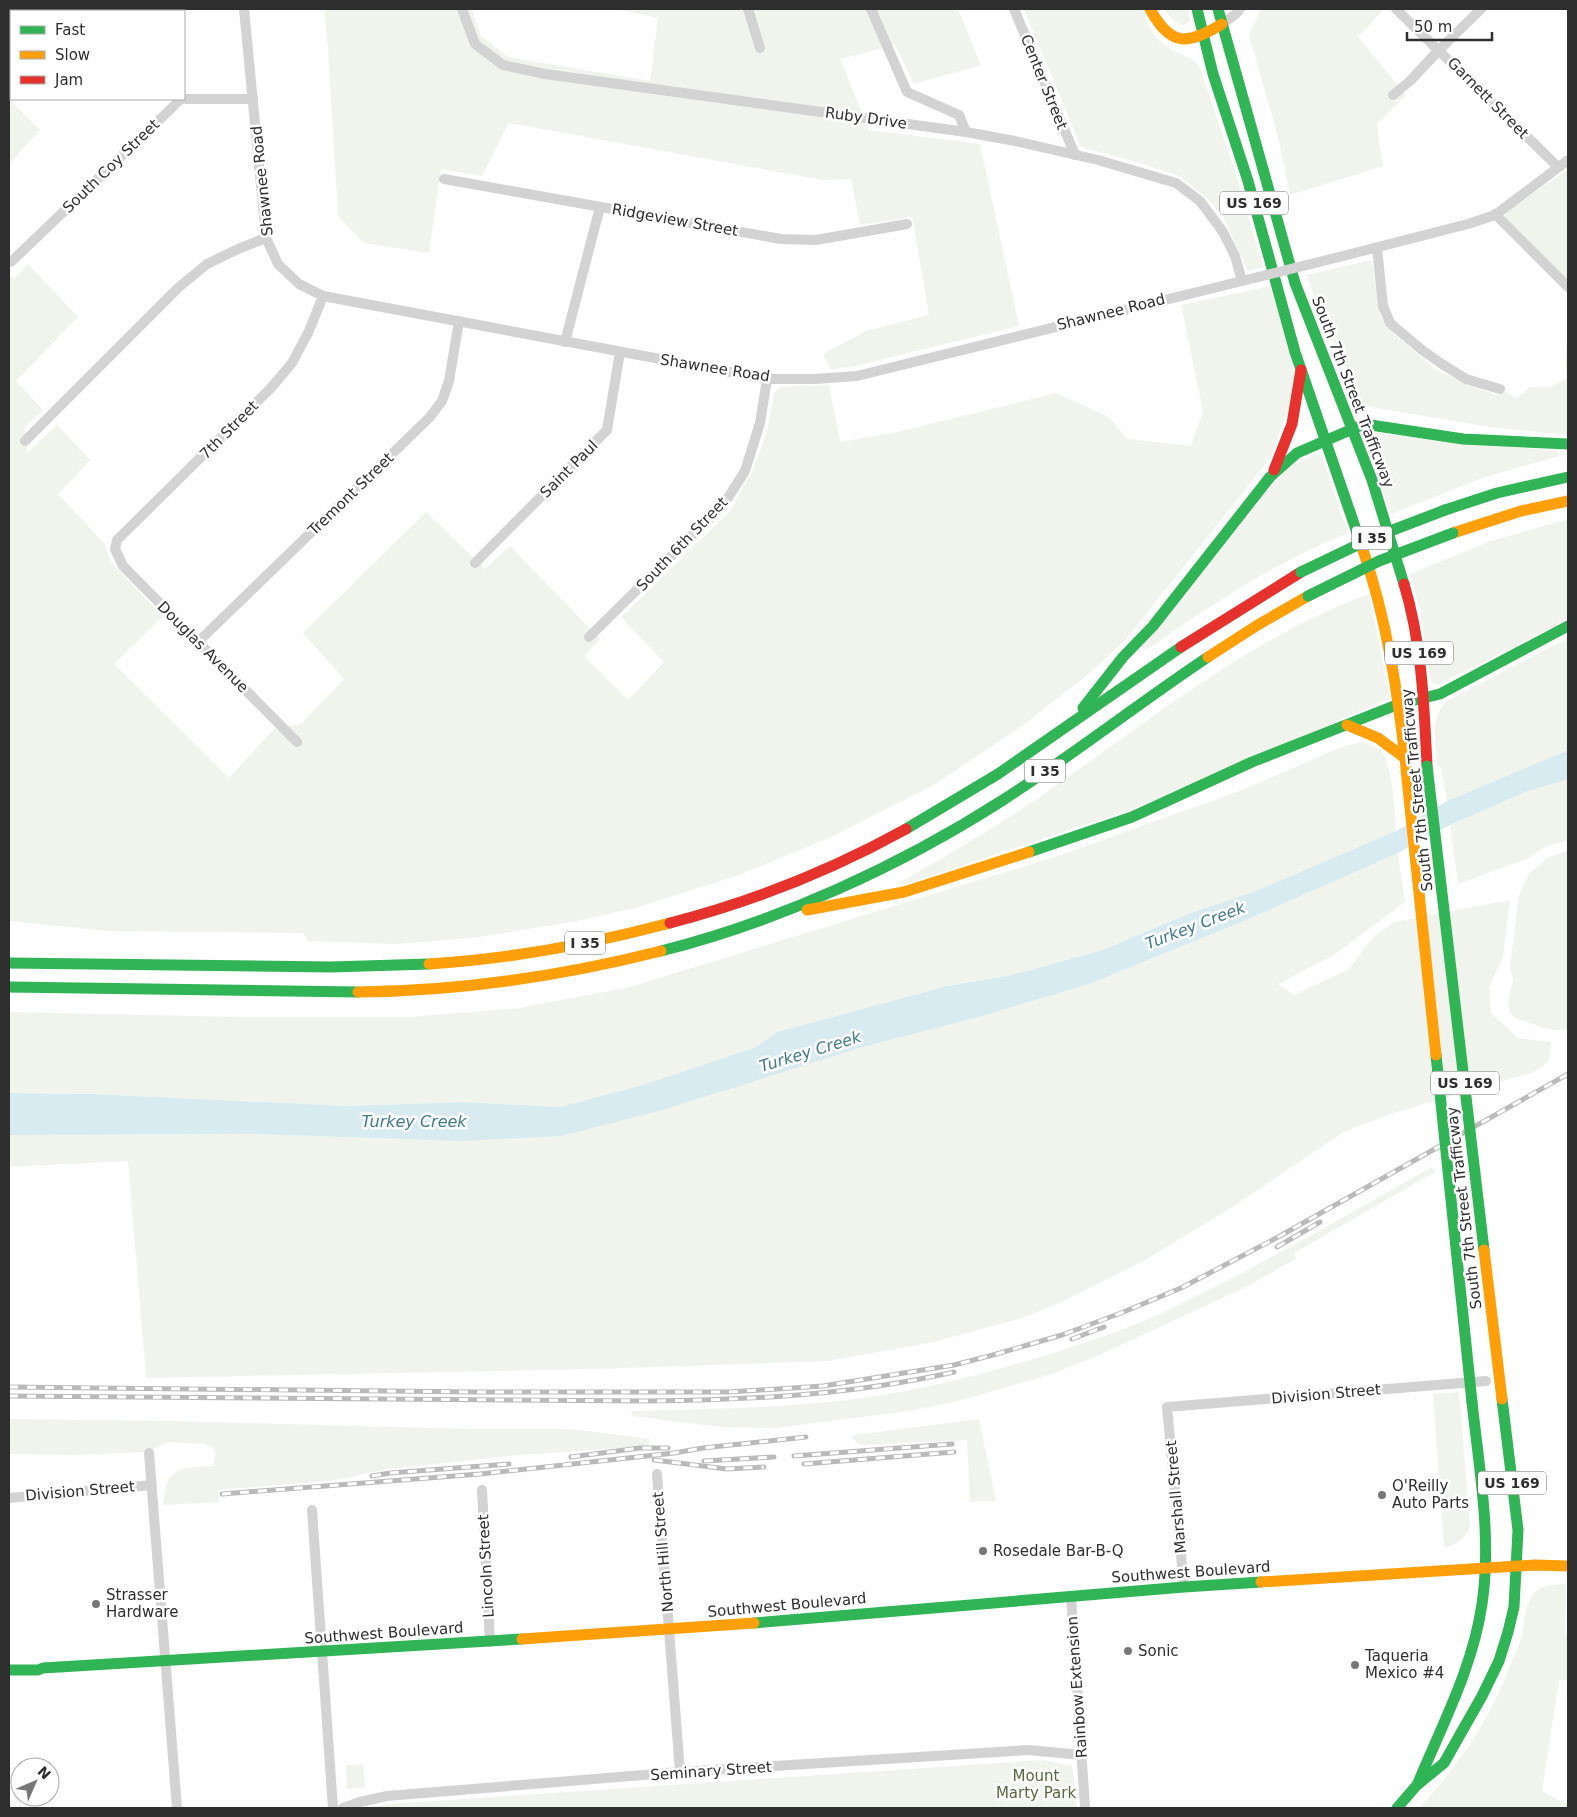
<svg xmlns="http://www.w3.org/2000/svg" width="1577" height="1817" font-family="'DejaVu Sans',sans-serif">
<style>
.green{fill:#f1f4ec}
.water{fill:#d8ebf0}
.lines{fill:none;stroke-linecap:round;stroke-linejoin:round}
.street{stroke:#d3d3d3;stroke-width:10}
.fast{stroke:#30b455;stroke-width:11}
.slow{stroke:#ff9f0a;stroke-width:11}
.jam{stroke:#e5322d;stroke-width:11}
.rail-casing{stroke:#bababa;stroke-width:5}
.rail{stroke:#fff;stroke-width:3;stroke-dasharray:9;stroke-linecap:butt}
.street-bridge{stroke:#d3d3d3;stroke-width:10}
.fast-bridge{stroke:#30b455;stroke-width:11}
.slow-bridge{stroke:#ff9f0a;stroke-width:11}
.poi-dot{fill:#777;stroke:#fff;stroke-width:2}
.labels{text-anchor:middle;stroke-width:5;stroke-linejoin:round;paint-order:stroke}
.shield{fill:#fff;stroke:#6d6d6d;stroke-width:1}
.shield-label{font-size:14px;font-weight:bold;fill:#2e2e2e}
.street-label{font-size:15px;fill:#2e2e2e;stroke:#fff}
.poi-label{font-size:15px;fill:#2e2e2e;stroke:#fff;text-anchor:start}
.park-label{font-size:15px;fill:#57683d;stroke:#fff}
.water-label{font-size:16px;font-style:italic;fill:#3f7a8d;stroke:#fff}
</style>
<rect width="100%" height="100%" fill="#fff"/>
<!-- green -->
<g class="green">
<polygon points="324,9 472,9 481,36 508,57 650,81 658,18 616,9 958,9 981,65 914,84 895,45 840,59 869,130 980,144 1019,326 855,366 831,370 823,354 866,331 929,315 912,217 860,225 851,179 823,180 509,123 482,176 441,169 429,253 364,243 338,216 328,50"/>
<path d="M1024,9H1142C1149,28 1156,43 1176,52C1188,58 1189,55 1199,66L1234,168L1263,267L1248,271L1223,216L1206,197L1179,176L1140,163L1081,147Z"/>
<polygon points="1164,9 1188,9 1190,21 1183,26 1174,21"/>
<polygon points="1261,9 1384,9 1358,37 1406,95 1377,124 1383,166 1290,195 1278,137 1249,35"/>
<polygon points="9,99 40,130 9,164"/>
<polygon points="1568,169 1568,281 1505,217 1506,212"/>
<polygon points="1372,260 1380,316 1393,333 1435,369 1467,385 1498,395 1505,392 1517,398 1530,387 1551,387 1567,378 1565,361 1568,339 1568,435 1490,427 1365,406 1359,398 1317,306 1307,275"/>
<polygon points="28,264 78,317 16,381 43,410 25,427 27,453 57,425 90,460 58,494 104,543 111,562 163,616 114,664 229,778 275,728 301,724 344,679 303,633 426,512 485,569 510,546 600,639 584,656 628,700 664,662 621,617 729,512 752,472 767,432 774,394 780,387 829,385 840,442 898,432 1056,393 1109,417 1127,439 1191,446 1203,411 1181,305 1271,286 1291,360 1294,376 1294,393 1271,457 1126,639 1090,673 1022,726 934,785 831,837 739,875 639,907 572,922 472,938 396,944 308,941 303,933 108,931 9,921 9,275 14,279"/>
<polygon points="1367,432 1558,451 1559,456 1485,477 1391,514 1365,438 1364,434"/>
<path d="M1315,454L1322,456L1348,533C1274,563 1212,604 1146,650L1142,646L1273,485L1295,463Z"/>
<polygon points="1568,519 1568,619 1438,685 1430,681 1420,611 1410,574 1491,541"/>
<path d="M1369,594L1390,698L1156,801L903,885L900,882C956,851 1011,818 1064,780C1160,712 1257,635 1369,594Z"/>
<path d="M1568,638V750L1447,801L1441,768L1437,764C1435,740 1430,723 1445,702Z"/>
<path d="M1362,742C1368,744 1374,746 1380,750C1393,763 1395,812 1396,831L1256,891L1188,914L1101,950L1012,975L947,986L777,1032L756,1047L646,1084L560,1107L463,1102L348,1106L93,1094L9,1093V1012L240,1017H410L519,1008L630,987L1064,854L1242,790L1339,748Z"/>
<polygon points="1568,779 1568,840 1545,847 1529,858 1458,884 1450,825 1528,791"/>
<polygon points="1568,850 1568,1029 1555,1030 1544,1028 1515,1018 1510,1013 1508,1002 1513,980 1510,967 1519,895 1529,874 1547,858"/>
<path d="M1398,853L1405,902L1334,955L1278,984L1294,995L1349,969L1373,937L1394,922L1510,900L1503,957L1489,987L1491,1013L1518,1038L1551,1042C1550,1060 1550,1063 1534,1072L1390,1114L1344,1132L1234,1206L1147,1259L1057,1304L1022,1318L934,1342L828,1361L592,1369L146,1378L128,1161L9,1167V1135L255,1134L460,1141L856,1049L986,1015L1089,984L1244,921Z"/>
<path d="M1432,1167L1435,1172L1294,1253L1297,1258L1248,1286L1095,1357L1052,1374L958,1401L910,1411L775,1428L720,1427L632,1416L631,1411C721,1409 811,1408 900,1392C979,1377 1058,1354 1134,1325C1160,1315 1186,1301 1211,1289C1286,1251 1359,1208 1432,1167Z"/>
<path d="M1459,1392L1470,1526C1466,1539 1457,1544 1444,1548L1433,1394Z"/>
<path d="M9,1419L167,1421L471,1429H571L650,1439L648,1446L519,1455L388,1469L330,1481L218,1490L219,1502L163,1505C166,1466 179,1468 213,1466L216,1453L212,1447L204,1444L168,1442L146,1452L75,1455L9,1454Z"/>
<polygon points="979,1419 996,1501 970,1502 967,1440 860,1445 851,1437 856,1435"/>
<path d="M1566,1584L1565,1633L1568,1635V1680H1559L1542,1791L1562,1802L1568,1803V1808H1419C1462,1761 1489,1721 1512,1661C1517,1651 1521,1640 1523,1629C1525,1617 1525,1606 1532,1596C1541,1584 1553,1585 1566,1584Z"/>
<polygon points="1043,1760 1072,1766 1077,1808 361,1808 390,1804"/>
<polygon points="363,1764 365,1787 347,1789 346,1765"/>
</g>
<!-- water -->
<polygon class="water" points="1568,750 1568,779 1528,791 1450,825 1398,853 1244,921 1089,984 986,1015 856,1049 669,1108 562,1136 460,1141 255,1134 9,1135 9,1093 93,1094 348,1106 463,1102 560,1107 646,1084 756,1047 777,1032 947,986 1012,975 1102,950 1188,914 1256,891 1396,831 1447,801"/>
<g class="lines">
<!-- street -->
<g class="street">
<polyline points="244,9 266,238 278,264 299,284 323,296 767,379 815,379 857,376 1242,281 1235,256 1223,232 1200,201 1176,183 1098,160 1015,141 966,132 545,74 503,65 475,44 462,9"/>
<polyline points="748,9 760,48"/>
<polyline points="871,9 907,92 959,115 966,132"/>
<polyline points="1014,9 1075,155"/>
<polyline points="1396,9 1558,167"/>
<polyline points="78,11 81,9"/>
<polyline points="1222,24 1236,14 1240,9"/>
<polyline points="9,80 11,78"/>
<polyline points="1393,95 1410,81 1439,50 1481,9"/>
<polyline points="444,179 781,239 816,240 907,224"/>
<polyline points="1495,214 1568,287"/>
<polyline points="1377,248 1383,306 1390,323 1422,350 1442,364 1466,379 1500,389"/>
<polyline points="1335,258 1468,224 1495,215 1568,160"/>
<polyline points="11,262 181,99 253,99"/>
<polyline points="565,342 600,207"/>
<polyline points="25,441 178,288 207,264 238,249 266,238"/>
<polyline points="475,563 607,430 620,352"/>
<polyline points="589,637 724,504 745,471 760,423 767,379"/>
<polyline points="198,642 430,417 442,401 449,381 459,321"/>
<polyline points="297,742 123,566 115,549 117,540 270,389 292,363 309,331 323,296"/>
<polyline points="149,1453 177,1808"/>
<polyline points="657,1474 680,1772"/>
<polyline points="482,1490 490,1642"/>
<polyline points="9,1498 152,1485"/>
<polyline points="312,1510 333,1808"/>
<polyline points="1184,1587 1167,1407 1486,1381"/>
<polyline points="1071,1596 1085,1808"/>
<polyline points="343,1808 360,1802 387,1796 680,1772 1029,1750 1081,1755"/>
</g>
<!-- fast -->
<g class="fast">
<polyline points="1197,9 1213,74 1248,181 1295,352 1363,550"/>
<polyline points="1218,9 1295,283 1372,480 1404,584"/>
<polyline points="1445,510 1497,493 1568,477"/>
<polyline points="1083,708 1123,657 1153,626 1270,477 1297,453 1364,424 1463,439 1568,444"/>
<polyline points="906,829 998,774 1181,647"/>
<polyline points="1029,852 1132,817 1252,762 1399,704 1440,694 1568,626"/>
<path d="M661,951C780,921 900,866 1003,800C1073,755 1139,703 1208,657"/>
<polyline points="9,963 331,967 429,964"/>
<polyline points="9,987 358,992"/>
<polyline points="754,1623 1184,1587 1261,1582"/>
<polyline points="9,1670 38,1670 43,1668 522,1639"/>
<path d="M1418,1783C1442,1725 1473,1667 1482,1604C1492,1537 1479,1468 1472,1402"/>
<polyline points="1397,1808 1417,1785 1444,1763 1482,1696 1499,1661 1508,1632 1514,1607 1518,1530 1502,1399"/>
</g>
<!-- slow -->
<g class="slow">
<path d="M1150,9C1171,47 1187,45 1222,24"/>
<polyline points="1453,533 1521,511 1568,501"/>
<path d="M1363,550C1387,620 1398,694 1406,767"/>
<polyline points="1208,657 1256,626 1308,596"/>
<polyline points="1347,725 1378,738 1405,758"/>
<polyline points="807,910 904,892 1029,852"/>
<path d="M429,964C511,959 591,944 670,923"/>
<path d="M358,992C461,991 562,976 661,951"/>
<polyline points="1261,1582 1535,1565 1568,1566"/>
<polyline points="522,1639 754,1623"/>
</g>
<!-- jam -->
<g class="jam">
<polyline points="1274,470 1292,424 1301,370"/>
<path d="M1404,584C1422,643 1424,705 1427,766"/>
<polyline points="1181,647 1301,572"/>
<path d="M670,923C751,902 832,870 906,829"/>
</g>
<defs>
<g id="rail">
<polyline points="1277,1247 1320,1222"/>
<polyline points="1072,1339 1104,1327"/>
<polyline points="9,1387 477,1392 729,1392 823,1386 954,1365 993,1355 1062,1335 1121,1313 1181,1288 1280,1236 1568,1074"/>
<path d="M9,1396L647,1401C750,1400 852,1395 954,1372"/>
<polyline points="794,1456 952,1444"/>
<polyline points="571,1457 640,1448 668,1448"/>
<polyline points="654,1460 727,1469 764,1467"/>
<polyline points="704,1461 774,1457"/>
<polyline points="804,1464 954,1452"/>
<polyline points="372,1476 390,1473 509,1464"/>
<polyline points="222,1494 480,1474 674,1453 703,1448 806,1437"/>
</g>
</defs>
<!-- rail casing -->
<use href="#rail" class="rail-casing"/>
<!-- rail -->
<use href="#rail" class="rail"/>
<!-- street-bridge -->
<polyline class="street-bridge" points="1242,281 1335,258"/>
<!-- fast-bridge -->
<g class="fast-bridge">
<polyline points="1301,572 1372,538 1445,510"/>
<polyline points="1308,596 1379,561 1453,533"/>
<polyline points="1427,766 1484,1250"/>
<polyline points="1436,1055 1472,1402"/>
</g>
<!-- slow-bridge -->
<g class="slow-bridge">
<polyline points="1406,769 1436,1055"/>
<polyline points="1484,1250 1502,1399"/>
</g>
</g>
<!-- markers -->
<g class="poi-dot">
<circle cx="1382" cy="1495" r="5"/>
<circle cx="983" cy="1551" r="5"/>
<circle cx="96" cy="1604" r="5"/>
<circle cx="1128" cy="1651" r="5"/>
<circle cx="1355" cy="1665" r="5"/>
</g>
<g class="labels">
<!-- shield labels -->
<g class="shield">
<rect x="1220" y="191.5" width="68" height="23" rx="4"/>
<rect x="1352" y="526.5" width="40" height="23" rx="4"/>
<rect x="1385" y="641.5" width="68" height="23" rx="4"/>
<rect x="1025" y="759.5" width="40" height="23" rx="4"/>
<rect x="565" y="931.5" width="40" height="23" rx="4"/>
<rect x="1431" y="1071.5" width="68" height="23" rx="4"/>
<rect x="1478" y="1471.5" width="68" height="23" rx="4"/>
</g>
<g class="shield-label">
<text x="1254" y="208">US 169</text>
<text x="1372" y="543">I 35</text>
<text x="1419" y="658">US 169</text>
<text x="1045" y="776">I 35</text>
<text x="585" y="948">I 35</text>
<text x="1465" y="1088">US 169</text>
<text x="1512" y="1488">US 169</text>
</g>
<!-- street labels -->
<g class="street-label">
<text transform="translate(1044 82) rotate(68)" y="5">Center Street</text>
<text transform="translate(1488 98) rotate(45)" y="5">Garnett Street</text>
<text transform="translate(866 118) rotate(8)" y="5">Ruby Drive</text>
<text transform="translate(111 166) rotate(-44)" y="5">South Coy Street</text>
<text transform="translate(262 181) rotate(-96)" y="5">Shawnee Road</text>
<text transform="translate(675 220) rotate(10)" y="5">Ridgeview Street</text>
<text transform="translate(1111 312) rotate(-14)" y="5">Shawnee Road</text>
<text transform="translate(715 368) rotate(9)" y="5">Shawnee Road</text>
<text transform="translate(1353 392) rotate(69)" y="5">South 7th Street Trafficway</text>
<text transform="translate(229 430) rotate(-45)" y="5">7th Street</text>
<text transform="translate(569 469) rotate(-45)" y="5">Saint Paul</text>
<text transform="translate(351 494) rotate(-44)" y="5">Tremont Street</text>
<text transform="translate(682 544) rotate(-46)" y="5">South 6th Street</text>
<text transform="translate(203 647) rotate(45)" y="5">Douglas Avenue</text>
<text transform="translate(1417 790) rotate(-96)" y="5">South 7th Street Trafficway</text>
<text transform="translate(1464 1208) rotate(-97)" y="5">South 7th Street Trafficway</text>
<text transform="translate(1326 1394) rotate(-5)" y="5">Division Street</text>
<text transform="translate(80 1491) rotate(-5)" y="5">Division Street</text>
<text transform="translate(1176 1497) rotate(-95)" y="5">Marshall Street</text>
<text transform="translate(663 1552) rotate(-95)" y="5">North Hill Street</text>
<text transform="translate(486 1566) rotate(-93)" y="5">Lincoln Street</text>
<text transform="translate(1191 1572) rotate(-4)" y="5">Southwest Boulevard</text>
<text transform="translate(787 1605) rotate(-5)" y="5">Southwest Boulevard</text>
<text transform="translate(384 1633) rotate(-4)" y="5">Southwest Boulevard</text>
<text transform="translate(1077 1687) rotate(-94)" y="5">Rainbow Extension</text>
<text transform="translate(711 1771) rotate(-4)" y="5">Seminary Street</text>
</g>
<!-- poi labels -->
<g class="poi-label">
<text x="1392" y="1491">O'Reilly<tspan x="1392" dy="17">Auto Parts</tspan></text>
<text x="993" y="1556">Rosedale Bar-B-Q</text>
<text x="106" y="1600">Strasser<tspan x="106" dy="17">Hardware</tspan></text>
<text x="1138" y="1656">Sonic</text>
<text x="1365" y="1661">Taqueria<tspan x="1365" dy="17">Mexico #4</tspan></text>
</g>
<!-- park labels -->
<g class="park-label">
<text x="1036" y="1781">Mount<tspan x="1036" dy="17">Marty Park</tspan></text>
</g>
<!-- water labels -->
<g class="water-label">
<text transform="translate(1195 925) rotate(-21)" y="6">Turkey Creek</text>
<text transform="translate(810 1051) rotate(-17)" y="6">Turkey Creek</text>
<text x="414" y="1127">Turkey Creek</text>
</g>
</g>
<!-- border -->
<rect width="1577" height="1817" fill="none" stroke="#2e2e2e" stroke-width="20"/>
<!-- legend -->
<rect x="10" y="10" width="175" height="90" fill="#ffffff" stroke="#ababab"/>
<rect x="20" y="26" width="25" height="8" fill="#30b455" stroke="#ababab"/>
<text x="55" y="35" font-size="15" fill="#2e2e2e">Fast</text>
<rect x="20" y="51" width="25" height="8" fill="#ff9f0a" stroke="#ababab"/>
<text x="55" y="60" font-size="15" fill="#2e2e2e">Slow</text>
<rect x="20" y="76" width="25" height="8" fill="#e5322d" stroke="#ababab"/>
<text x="55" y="85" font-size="15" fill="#2e2e2e">Jam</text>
<!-- north arrow -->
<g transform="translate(35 1782) rotate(45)"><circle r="24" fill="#ffffff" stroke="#ababab"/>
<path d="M0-4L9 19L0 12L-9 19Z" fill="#777777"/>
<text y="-8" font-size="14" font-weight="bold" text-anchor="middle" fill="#2e2e2e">N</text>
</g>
<!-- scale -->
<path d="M1407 32v8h85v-8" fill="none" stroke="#2e2e2e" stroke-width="2.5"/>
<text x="1414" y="32" font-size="15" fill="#2e2e2e" stroke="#ffffff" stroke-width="4" paint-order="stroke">50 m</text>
</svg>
